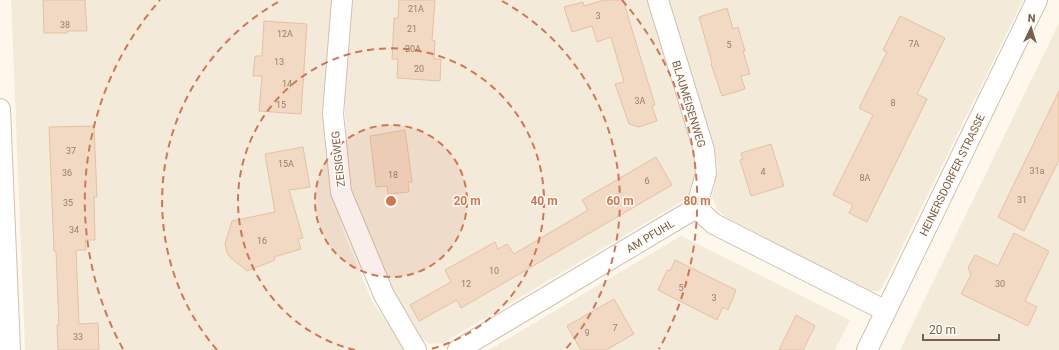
<svg xmlns="http://www.w3.org/2000/svg" width="1059" height="350" font-family="Roboto,sans-serif">
<style>
.residential{fill:#f4eada}
.building{fill:#f2d9c4;stroke:#e4c1a4}
.lines{fill:none;stroke-linecap:round;stroke-linejoin:round}
.minor-casing{stroke:#d0c0b0;stroke-width:22}
.minor{stroke:#fff;stroke-width:20}
.ring{fill:none;stroke:#cf7753;stroke-width:2;stroke-dasharray:7 5}
.labels{text-anchor:middle;stroke-width:3;stroke-linejoin:round;paint-order:stroke}
.number-label{font-size:9px;fill:#977e6c}
.street-label{font-size:11px;fill:#79604e;stroke:#fffbf3}
.centre{fill:#cf7753;stroke:#fffbf3;stroke-width:2}
.ring-label{font-size:12px;text-anchor:middle;font-weight:bold;fill:#cf7753;stroke:#fffbf3;stroke-width:3;stroke-linejoin:round;paint-order:stroke}
</style>
<rect width="100%" height="100%" fill="#fdf7ec"/>
<!-- residential -->
<g class="residential">
<polygon points="11,0 331,0 330,39 334,196 343,230 372,301 407,350 25,350"/>
<polygon points="346,0 649,0 691,140 698,169 692,191 684,200 443,343 430,344 422,340 416,333 390,289 352,193 347,159 345,115"/>
<polygon points="669,0 1023,0 883,286 879,291 867,291 725,217 717,209 712,196 718,170 716,157"/>
<polygon points="1059,23 1059,350 900,350 974,198"/>
<polygon points="681,236 850,320 835,350 489,350"/>
</g>
<!-- building -->
<g class="building">
<polygon points="43,0 85,0 87,31 67,31 67,33 44,33"/>
<polygon points="399,0 435,0 432,40 435,41 434,59 441,59 440,81 397,78 398,59 392,59 394,18 398,18"/>
<polygon points="604,0 623,0 655,105 652,106 657,121 639,127 629,124 615,84 624,82 611,37 597,42 592,26 572,32 564,7 583,2 584,6"/>
<polygon points="727,8 733,29 738,27 745,51 743,51 750,74 741,76 745,89 722,96 711,64 712,63 699,17"/>
<polygon points="900,16 945,38 917,94 927,99 867,222 849,213 853,205 833,195 873,115 859,108 887,52 883,50"/>
<polygon points="264,21 307,24 301,114 259,111 262,76 253,76 255,56 262,56"/>
<polygon points="1059,91 1059,160 1024,231 998,217"/>
<polygon points="94,126 97,197 94,197 95,240 85,240 86,250 76,250 79,324 98,323 99,350 58,350 57,325 59,325 56,251 54,251 49,127"/>
<polygon points="405,130 412,182 408,182 409,192 388,194 387,186 376,187 370,136"/>
<polygon points="771,144 784,186 751,196 740,160 743,159 741,153"/>
<polygon points="303,147 310,187 289,190 303,238 298,239 301,249 274,257 275,260 247,271 231,258 227,253 225,243 232,221 275,212 265,154"/>
<polygon points="656,157 672,185 461,308 457,300 419,321 410,305 451,282 445,270 495,242 498,249 507,244 514,254 588,210 582,200"/>
<polygon points="1014,233 1049,251 1025,301 1037,307 1028,326 961,294 971,275 968,268 975,255 998,266"/>
<polygon points="675,260 736,290 728,310 723,307 717,320 658,290 667,270 670,271"/>
<polygon points="614,299 634,334 606,350 581,350 567,326"/>
<polygon points="796,315 815,326 803,350 779,350"/>
</g>
<g class="lines">
<defs>
<g id="minor">
<polyline points="342,0 333,114 341,192 384,295 416,350"/>
<polyline points="658,0 704,150 706,174 696,208"/>
<polyline points="0,109 10,350"/>
<polyline points="696,208 714,224 886,311"/>
<polyline points="458,350 696,208"/>
<polyline points="867,350 1037,0"/>
</g>
</defs>
<!-- minor casing -->
<use href="#minor" class="minor-casing"/>
<!-- minor -->
<use href="#minor" class="minor"/>
</g>
<!-- distance rings -->
<circle cx="391" cy="201" r="76" fill="#cf7753" fill-opacity=".12"/>
<g class="ring">
<circle cx="391" cy="201" r="76"/>
<path d="M355 350A153 153 0 1 1 427 350"/>
<path d="M217 350A229 229 0 0 1 280 1M502 1A229 229 0 0 1 565 350"/>
<path d="M123 349A306 306 0 0 1 160 0M622 0A306 306 0 0 1 659 349"/>
</g>
<g class="labels">
<!-- number labels -->
<g class="number-label">
<text x="416" y="12">21A</text>
<text x="598" y="19">3</text>
<text x="65" y="28">38</text>
<text x="412" y="32">21</text>
<text x="285" y="37">12A</text>
<text x="914" y="47">7A</text>
<text x="729" y="48">5</text>
<text x="413" y="52">20A</text>
<text x="279" y="65">13</text>
<text x="419" y="72">20</text>
<text x="287" y="87">14</text>
<text x="640" y="104">3A</text>
<text x="893" y="106">8</text>
<text x="281" y="108">15</text>
<text x="71" y="154">37</text>
<text x="286" y="167">15A</text>
<text x="1037" y="174">31a</text>
<text x="763" y="175">4</text>
<text x="67" y="176">36</text>
<text x="393" y="178">18</text>
<text x="865" y="181">8A</text>
<text x="647" y="184">6</text>
<text x="1022" y="203">31</text>
<text x="68" y="206">35</text>
<text x="74" y="233">34</text>
<text x="262" y="244">16</text>
<text x="494" y="274">10</text>
<text x="466" y="287">12</text>
<text x="1000" y="287">30</text>
<text x="681" y="291">5</text>
<text x="714" y="301">3</text>
<text x="615" y="331">7</text>
<text x="587" y="336">9</text>
<text x="78" y="340">33</text>
</g>
<!-- street labels -->
<g class="street-label">
<text transform="translate(689 104) rotate(73)" y="4">BLAUMEISENWEG</text>
<text transform="translate(338 159) rotate(-96)" y="4">ZEISIGWEG</text>
<text transform="translate(952 175) rotate(-64)" y="4">HEINERSDORFER STRASSE</text>
<text transform="translate(650 236) rotate(-31)" y="4">AM PFUHL</text>
</g>
</g>
<circle cx="391" cy="201" r="6" class="centre"/>
<g class="ring-label">
<text x="467" y="205">20 m</text>
<text x="544" y="205">40 m</text>
<text x="620" y="205">60 m</text>
<text x="697" y="205">80 m</text>
</g>
<!-- north arrow -->
<g transform="translate(1031 28) rotate(4)" stroke="#fffbf3" stroke-width="3" paint-order="stroke">
<path d="M0-3L7 15L0 10L-7 15Z" fill="#79604e"/>
<text y="-6" font-size="11" font-weight="bold" text-anchor="middle" fill="#79604e">N</text>
</g>
<!-- scale -->
<path d="M923 334v6h76v-6" fill="none" stroke="#79604e" stroke-width="2"/>
<text x="929" y="334" font-size="12" fill="#79604e" stroke="#fffbf3" stroke-width="3" paint-order="stroke">20 m</text>
</svg>
